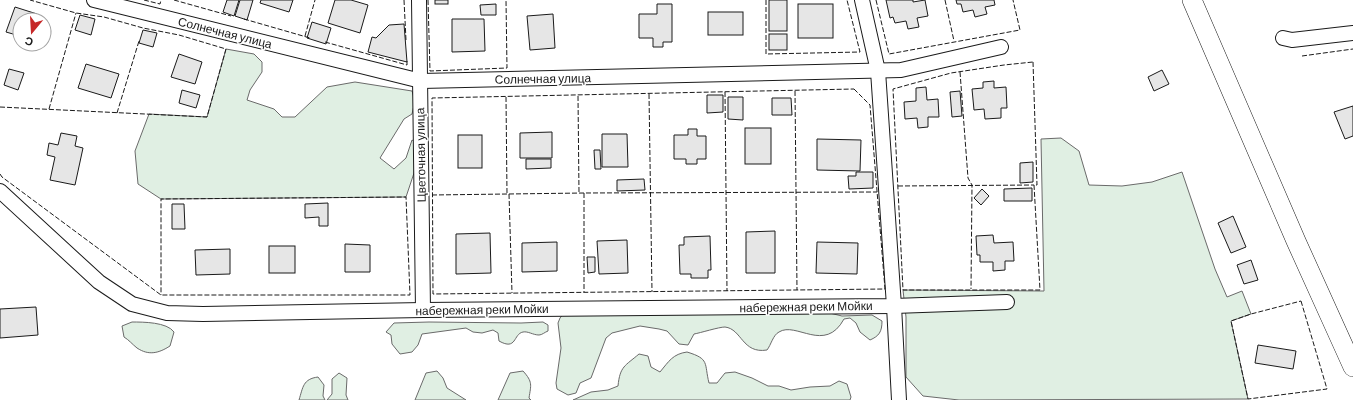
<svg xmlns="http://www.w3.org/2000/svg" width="1353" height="400" font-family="Barlow,sans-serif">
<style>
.green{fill:#e0efe3;stroke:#6a6a6a}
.building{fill:#e6e6e6;stroke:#1a1a1a}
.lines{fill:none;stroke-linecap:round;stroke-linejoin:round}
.street-casing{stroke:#1a1a1a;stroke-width:16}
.secondary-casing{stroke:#1a1a1a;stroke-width:20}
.street{stroke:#fff;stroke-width:14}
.secondary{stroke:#fff;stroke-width:19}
.fence{stroke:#1a1a1a;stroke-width:1;stroke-dasharray:5 2;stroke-linecap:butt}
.labels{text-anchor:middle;stroke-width:3;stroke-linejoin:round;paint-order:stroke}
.street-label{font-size:12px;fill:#1a1a1a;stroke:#fff}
</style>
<rect width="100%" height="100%" fill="#fff"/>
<!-- green -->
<g class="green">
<polygon points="226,49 254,54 262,62 262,72 250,90 247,100 274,109 282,117 295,117 327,87 355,82 412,91 415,101 412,114 404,119 380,158 394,169 406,158 412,140 417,143 414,173 406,197 161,199 138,184 135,151 149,114 207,117"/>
<polygon points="1061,138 1079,151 1089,185 1122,186 1152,182 1182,172 1215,269 1227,297 1242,291 1251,314 1231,321 1248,399 959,400 923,396 906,377 906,317 903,290 1044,291 1041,139"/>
<path d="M813,309L842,316L872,315L882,321C882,332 879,336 870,340L860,332L856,323L850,318L844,319C825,354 796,321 779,332C773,335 771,345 767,350C742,354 742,329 725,327C719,327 700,333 694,334L688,345L679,344L667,331L659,329L640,326L612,333L606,338L591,378L580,383L576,393L568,395L557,389L556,383L561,348L558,323L560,318L564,313Z"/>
<path d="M132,322C143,322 167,322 174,332L170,346C159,353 149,356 137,348C132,344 129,340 124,337L122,326Z"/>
<path d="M429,322L521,323L543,322L548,325V331C545,332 542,335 539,335C533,335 528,331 523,332C513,334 517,351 499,341L498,333L493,330L482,333L473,332L466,328L422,334L418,345L412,352L400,354L392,344L391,335L386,332L394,323Z"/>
<path d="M687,352C710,359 704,363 709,383H717L725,373L735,372L752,378L768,386H779L791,390L810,387L830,386L839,381L847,384L851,397L850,400H573L591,392L608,390L618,386C620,366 625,366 639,354L648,356L651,367L660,372C669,361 673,354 687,352Z"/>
<polygon points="437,371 443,378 447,388 466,400 415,400 426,373"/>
<path d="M523,371C533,382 531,385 529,398L531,400H498L510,373Z"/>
<polygon points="339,373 347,378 346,395 348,400 327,400 332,394 332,379"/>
<path d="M318,377L324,385L323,396L325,400H299C303,387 303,379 318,377Z"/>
</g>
<!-- building -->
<g class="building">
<polygon points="227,0 239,0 234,16 223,12"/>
<polygon points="240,0 253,0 247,20 235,16"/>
<polygon points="261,0 293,0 289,12 260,3"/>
<polygon points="335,0 351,0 368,5 360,33 328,23"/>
<rect x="435" y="0" width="13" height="4"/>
<rect x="769" y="0" width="18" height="31"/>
<polygon points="886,0 913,0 913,2 925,0 928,16 917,18 919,27 908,29 906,21 895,23 893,17 890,18"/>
<polygon points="956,0 994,0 995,5 985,7 987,14 975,17 973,10 963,12 961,4 957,4"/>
<polygon points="496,4 496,15 481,15 480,5"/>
<polygon points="657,4 672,4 672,42 663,42 663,47 653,47 653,38 639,38 639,14 657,14"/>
<rect x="798" y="4" width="35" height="34"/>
<polygon points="15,7 37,14 35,20 20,20 20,36 6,32"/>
<rect x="708" y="12" width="35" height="23"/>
<polygon points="553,14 555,48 530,50 527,16"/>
<polygon points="80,15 95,19 91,35 75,30"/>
<polygon points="452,19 484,19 485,51 452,52"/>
<polygon points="312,22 331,28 326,44 307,38"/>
<polygon points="404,24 407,62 368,52 372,37 376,38 389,25"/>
<polygon points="143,30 157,33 153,47 139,43"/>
<rect x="769" y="34" width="18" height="16"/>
<polygon points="179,54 202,62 195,84 171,77"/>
<polygon points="86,64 119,74 111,98 78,88"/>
<polygon points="9,69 24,73 18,90 4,85"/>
<polygon points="1162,70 1169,84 1154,91 1148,77"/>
<polygon points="994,81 994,88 1006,87 1007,108 1001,108 1001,118 985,119 984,109 974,110 972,89 983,88 983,82"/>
<polygon points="926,87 927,100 938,99 939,117 928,117 928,127 918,128 917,118 905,119 904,102 916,101 916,88"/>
<polygon points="182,90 200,95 196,108 179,103"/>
<polygon points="960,91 962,116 952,117 950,92"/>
<polygon points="707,95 723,95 723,112 707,113"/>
<polygon points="728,97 743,97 743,120 728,119"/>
<polygon points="772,98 791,98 792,115 772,115"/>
<polygon points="1353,106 1353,136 1345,139 1334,112"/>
<rect x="745" y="128" width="26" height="36"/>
<polygon points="688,129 697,129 697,136 706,136 706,159 697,159 697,164 686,164 686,159 674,159 674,135 688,135"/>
<polygon points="552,132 552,158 520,158 520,133"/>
<polygon points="61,133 77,136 75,146 83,148 75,185 50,180 55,157 47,155 49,143 58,145"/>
<polygon points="602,134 627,134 628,167 602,167"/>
<rect x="458" y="135" width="24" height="33"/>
<polygon points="817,139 861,140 860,171 817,170"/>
<polygon points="594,150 600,150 601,169 595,169"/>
<polygon points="526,159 551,159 551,168 526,169"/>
<polygon points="1033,162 1033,182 1020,183 1020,163"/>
<polygon points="856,172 873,172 873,188 849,189 848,176 856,176"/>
<polygon points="644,179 645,190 617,191 617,180"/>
<polygon points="1032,188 1032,201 1004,201 1004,189"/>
<polygon points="982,189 989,196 981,205 974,198"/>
<polygon points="328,203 328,226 319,226 319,217 305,218 305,204"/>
<polygon points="172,204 184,204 185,229 172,229"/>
<polygon points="1233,216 1246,247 1231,253 1218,223"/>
<polygon points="775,231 775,273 746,273 746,232"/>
<polygon points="490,233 491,273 456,274 456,234"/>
<polygon points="993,235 994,243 1013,242 1014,261 1005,261 1005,270 993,271 993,262 980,262 980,255 977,255 976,236"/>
<polygon points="710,236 711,270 708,270 708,278 691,278 691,274 680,274 679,245 684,245 684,237"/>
<polygon points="627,240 628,273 599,274 597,241"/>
<polygon points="557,242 557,271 522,272 522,243"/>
<polygon points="817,242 858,243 857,274 816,273"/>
<polygon points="345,244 370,245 370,272 345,272"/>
<rect x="269" y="246" width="26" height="27"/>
<polygon points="230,249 230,274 196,275 195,250"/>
<polygon points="587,257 595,257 595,272 588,273"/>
<polygon points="1251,260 1258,280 1244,284 1237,265"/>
<polygon points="36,307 38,335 0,338 0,309"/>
<polygon points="1258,345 1296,351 1293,369 1255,363"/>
</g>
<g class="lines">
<defs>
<g id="street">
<polyline points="94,0 421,81 901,70 1001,47"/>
<polyline points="419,0 423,310"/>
<polyline points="862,0 878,71 894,306 899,400"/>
<polyline points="1283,38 1292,40 1353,33"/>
<polyline points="0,191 99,282 132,304 167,313 203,314 423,310 894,306 1007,302"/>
</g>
<polyline id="secondary" points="1192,0 1296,241 1353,367"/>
</defs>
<!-- street casing -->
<use href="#street" class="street-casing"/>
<!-- secondary casing -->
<use href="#secondary" class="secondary-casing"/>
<!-- street -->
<use href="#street" class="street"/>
<!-- secondary -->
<use href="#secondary" class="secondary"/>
<!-- fence -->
<g class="fence">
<polyline points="144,0 160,4 161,0"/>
<polyline points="174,0 231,16"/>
<polyline points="404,0 406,40"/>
<polyline points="428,0 430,71 507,68 506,0"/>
<polyline points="766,0 766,54 860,52 847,0"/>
<polyline points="876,0 889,54 1020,30 1013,0"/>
<polyline points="945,0 954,41"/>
<polyline points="244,19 310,38"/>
<polyline points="305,36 315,0"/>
<polyline points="325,42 407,65 407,60"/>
<polyline points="1302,56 1353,49"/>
<polygon points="1033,62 1037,185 1034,185 1040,290 903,290 893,89 951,73 1004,65"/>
<polyline points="960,72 968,178 972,185 971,289"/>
<polygon points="854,89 870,105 885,289 433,294 432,98"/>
<polyline points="795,91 797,290"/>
<polyline points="725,92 727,291"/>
<polyline points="649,94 652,292"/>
<polyline points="578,96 579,193"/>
<polyline points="506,97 507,194"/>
<polyline points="0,107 207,117 226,49 179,35 143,28 104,17 76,13 30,0"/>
<polyline points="49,109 76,13"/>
<polyline points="117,113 139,41"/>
<polyline points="0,174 2,177 161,295 410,295 406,197 161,199 161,295"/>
<polyline points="898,186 1034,185"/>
<polyline points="584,193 584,292"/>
<polyline points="509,194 512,293"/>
<polyline points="432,195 584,193 877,192"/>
<polygon points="1301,301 1327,389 1248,399 1231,321 1251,314"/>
</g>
</g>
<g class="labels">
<!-- street labels -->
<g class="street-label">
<text transform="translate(225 33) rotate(14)" y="4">Солнечная улица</text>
<text transform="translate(543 79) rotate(-1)" y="4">Солнечная улица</text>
<text transform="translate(421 155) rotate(-91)" y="4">Цветочная улица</text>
<text transform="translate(806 307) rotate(-1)" y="4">набережная реки Мойки</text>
<text transform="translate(482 310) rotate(-1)" y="4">набережная реки Мойки</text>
</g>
</g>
<!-- north arrow -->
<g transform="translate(32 32) rotate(198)"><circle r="19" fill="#ffffff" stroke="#a3a3a3"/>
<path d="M0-3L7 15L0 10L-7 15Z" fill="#c62828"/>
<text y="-6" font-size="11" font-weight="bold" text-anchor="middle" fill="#1a1a1a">С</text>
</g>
</svg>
